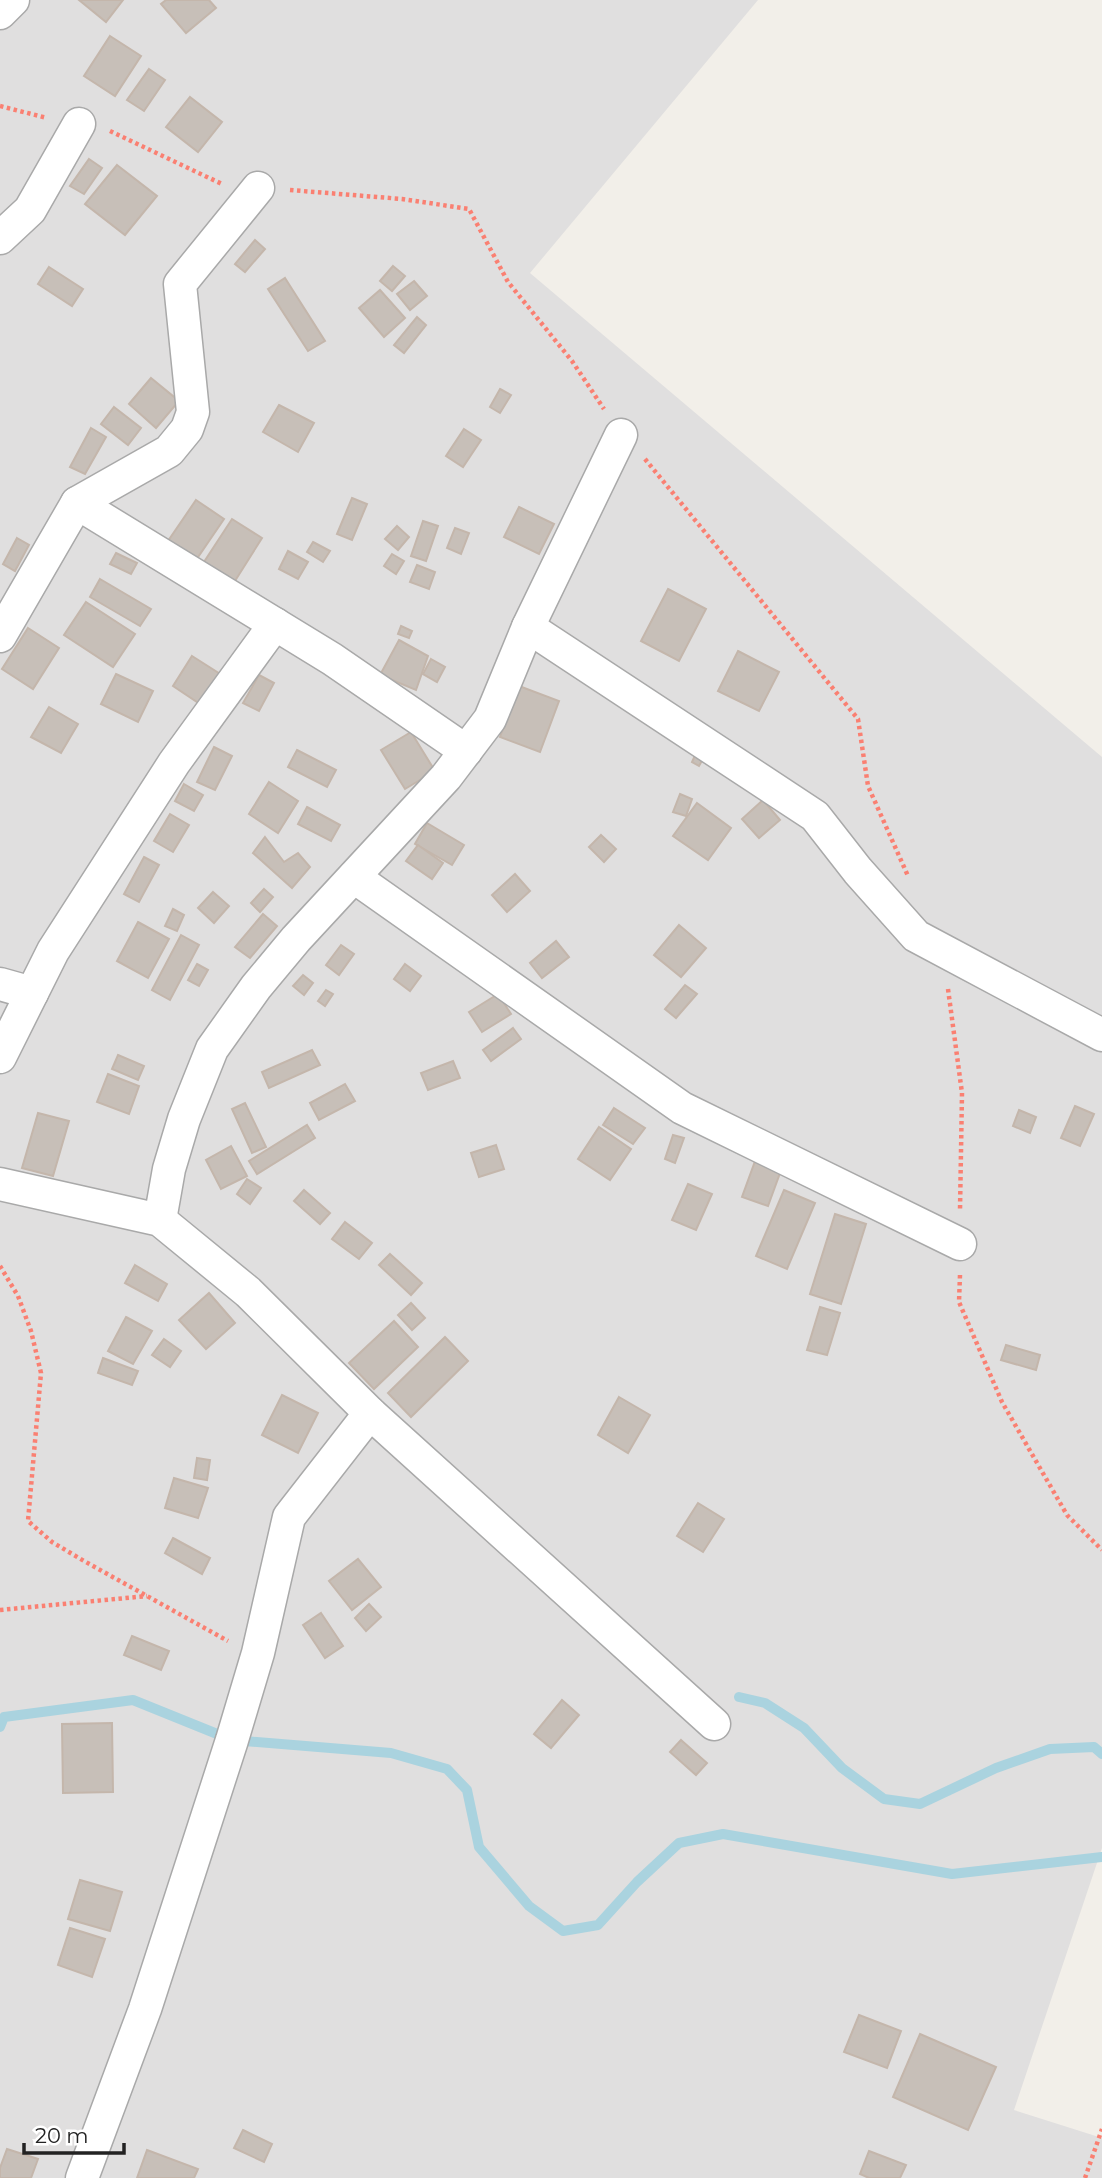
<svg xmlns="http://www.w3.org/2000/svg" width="1102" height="2178" font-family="Montserrat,sans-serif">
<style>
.residential{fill:#e0dfdf}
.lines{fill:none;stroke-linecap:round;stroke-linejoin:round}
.stream{stroke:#aad3df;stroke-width:10}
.building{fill:#c7bfb8;stroke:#c4b6ab;stroke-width:2}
.minor-casing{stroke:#a9a9a9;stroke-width:35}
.path{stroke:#fa8072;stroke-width:4.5;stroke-dasharray:3.5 3.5;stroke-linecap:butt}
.minor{stroke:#fff;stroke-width:32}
</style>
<rect width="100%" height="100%" fill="#f2efe9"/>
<!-- residential -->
<polygon class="residential" points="0,0 758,0 530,273 1102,757 1102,1848 1014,2110 1102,2138 1102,2178 0,2178"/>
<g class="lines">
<!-- stream -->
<g class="stream">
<polyline points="739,1697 765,1703 804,1728 842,1768 884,1799 920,1804 996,1768 1050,1749 1094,1747 1102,1754"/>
<polyline points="0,1727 4,1717 133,1700 232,1740 391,1753 447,1769 467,1790 479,1847 529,1906 563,1931 598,1925 637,1882 679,1843 723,1834 952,1874 1102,1857"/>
</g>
</g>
<!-- building -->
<g class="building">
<polygon points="79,0 123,0 106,22"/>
<polygon points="166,0 209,0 216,8 186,33 161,4"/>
<polygon points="110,36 141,56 115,96 84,76"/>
<polygon points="149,69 165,80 144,111 127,100"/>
<polygon points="190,97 222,122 198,152 166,127"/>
<polygon points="89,159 102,168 84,194 70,186"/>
<polygon points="117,165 157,196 125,235 85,204"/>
<polygon points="255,240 265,249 245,272 235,264"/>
<polygon points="393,266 405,276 392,291 380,281"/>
<polygon points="49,267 83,289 72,306 38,284"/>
<polygon points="285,278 325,341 308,351 268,289"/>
<polygon points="414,281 427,296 410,310 397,294"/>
<polygon points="380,290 405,318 384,337 359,308"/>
<polygon points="417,317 426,325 404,353 394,345"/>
<polygon points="151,378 179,401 156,428 129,404"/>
<polygon points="500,389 511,395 500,413 490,407"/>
<polygon points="279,405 314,423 298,452 263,432"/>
<polygon points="114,407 141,428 128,445 101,424"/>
<polygon points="91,428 106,437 85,474 70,467"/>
<polygon points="464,429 481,440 463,467 446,456"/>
<polygon points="352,498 367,504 352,540 337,534"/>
<polygon points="196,500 224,519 196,560 168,541"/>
<polygon points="519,507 554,524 539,554 504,537"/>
<polygon points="232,519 262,538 235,581 204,562"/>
<polygon points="423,521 438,526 426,561 411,556"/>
<polygon points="397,526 409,537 398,550 385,539"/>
<polygon points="455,528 469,533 461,554 447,548"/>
<polygon points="17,538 29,545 15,571 3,564"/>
<polygon points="313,542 330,551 323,562 307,552"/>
<polygon points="288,551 308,562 298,579 279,569"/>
<polygon points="116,553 137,563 131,574 110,564"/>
<polygon points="392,554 404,561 396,574 384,566"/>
<polygon points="417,565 435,572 429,589 410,582"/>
<polygon points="100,579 151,609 140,626 90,597"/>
<polygon points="668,589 706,609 679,661 641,641"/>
<polygon points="86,602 135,634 113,667 64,635"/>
<polygon points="401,626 412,631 409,638 398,634"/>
<polygon points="28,628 59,648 33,689 2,669"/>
<polygon points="399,640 428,656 416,690 380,675"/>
<polygon points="738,651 779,672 759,711 718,691"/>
<polygon points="192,656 225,677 206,708 173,686"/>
<polygon points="431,659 445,667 437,682 423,674"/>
<polygon points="116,674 153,691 138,722 101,704"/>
<polygon points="259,675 274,683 259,711 243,703"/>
<polygon points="519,686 559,701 540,752 500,737"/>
<polygon points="49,707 78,724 61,753 31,737"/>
<polygon points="411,732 435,771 405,789 381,750"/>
<polygon points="214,747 232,756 215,790 197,782"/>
<polygon points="297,750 336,770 327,787 288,767"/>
<polygon points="696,753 704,757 699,766 692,762"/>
<polygon points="269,782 298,801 278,833 249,814"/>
<polygon points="184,784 203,795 194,811 175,801"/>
<polygon points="680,794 692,799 686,816 673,812"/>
<polygon points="763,800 780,820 759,838 742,819"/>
<polygon points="697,803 731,828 708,860 673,836"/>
<polygon points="307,807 340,825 331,841 298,824"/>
<polygon points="170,814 189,825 173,852 154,841"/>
<polygon points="427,823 464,845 452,865 415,844"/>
<polygon points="601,835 616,849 604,862 589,847"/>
<polygon points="265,837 284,862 298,853 310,867 292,888 253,853"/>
<polygon points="418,845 443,863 432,879 406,861"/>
<polygon points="144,857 159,865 139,902 124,894"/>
<polygon points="515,874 530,891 507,912 492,895"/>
<polygon points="264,889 273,897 260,912 251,903"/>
<polygon points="213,892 229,906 214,923 198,908"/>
<polygon points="173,909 184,915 177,931 165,926"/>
<polygon points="263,914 277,926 250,958 235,947"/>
<polygon points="138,922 169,939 148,978 117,961"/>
<polygon points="679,925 706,948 681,977 654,955"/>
<polygon points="181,935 199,945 170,1000 152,990"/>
<polygon points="556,941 569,957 542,978 530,963"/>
<polygon points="341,945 354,954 339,975 326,965"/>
<polygon points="197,964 208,970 199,986 188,980"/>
<polygon points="405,964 421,976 410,991 394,979"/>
<polygon points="303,975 313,983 304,995 293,986"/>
<polygon points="685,985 697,994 676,1018 665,1009"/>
<polygon points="326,990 333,994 325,1006 318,1001"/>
<polygon points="498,994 511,1014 482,1032 469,1012"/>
<polygon points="513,1028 521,1039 491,1061 483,1050"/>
<polygon points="312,1050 320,1065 269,1088 262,1072"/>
<polygon points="118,1055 144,1066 138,1080 112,1069"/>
<polygon points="453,1061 460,1078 428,1090 421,1073"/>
<polygon points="108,1074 139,1086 129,1114 97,1102"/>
<polygon points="345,1084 355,1101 319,1120 310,1103"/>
<polygon points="245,1103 266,1147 252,1153 232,1109"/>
<polygon points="1075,1106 1094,1114 1080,1146 1061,1138"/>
<polygon points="614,1108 645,1128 633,1144 603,1125"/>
<polygon points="1019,1110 1036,1117 1030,1133 1013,1126"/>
<polygon points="38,1113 69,1121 53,1176 22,1168"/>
<polygon points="307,1125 315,1138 257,1174 249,1161"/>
<polygon points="599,1127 631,1149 610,1180 578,1159"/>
<polygon points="673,1135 684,1138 675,1163 665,1159"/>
<polygon points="496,1145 504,1169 479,1177 471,1153"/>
<polygon points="231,1146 247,1176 221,1189 206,1160"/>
<polygon points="758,1153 784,1162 768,1206 742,1197"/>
<polygon points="247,1179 261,1188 250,1204 237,1194"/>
<polygon points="688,1184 712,1194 696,1230 672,1220"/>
<polygon points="304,1190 330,1213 320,1224 294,1201"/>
<polygon points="784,1190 815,1203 787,1269 756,1256"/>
<polygon points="835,1214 866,1224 841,1304 810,1294"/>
<polygon points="345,1222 372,1243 359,1259 332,1239"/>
<polygon points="390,1254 422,1283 411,1295 379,1265"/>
<polygon points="135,1265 167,1284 158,1301 125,1283"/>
<polygon points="209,1293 235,1323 206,1349 179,1320"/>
<polygon points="411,1303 425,1318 412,1330 398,1315"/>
<polygon points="820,1307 840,1313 827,1355 807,1350"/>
<polygon points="126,1317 152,1331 133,1364 108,1351"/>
<polygon points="394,1321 418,1347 374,1389 349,1363"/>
<polygon points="445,1337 468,1361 411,1417 388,1393"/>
<polygon points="164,1339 181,1351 170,1367 152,1355"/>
<polygon points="1006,1345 1040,1355 1036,1370 1001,1360"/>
<polygon points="103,1358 138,1371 132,1385 98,1373"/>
<polygon points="282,1395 318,1413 298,1453 262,1435"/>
<polygon points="619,1397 650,1415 628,1453 598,1435"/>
<polygon points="197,1458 210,1460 207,1480 194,1478"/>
<polygon points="174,1478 208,1488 198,1518 165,1508"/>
<polygon points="698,1503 724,1519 703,1552 677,1536"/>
<polygon points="173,1538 210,1558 202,1574 165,1553"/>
<polygon points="358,1559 381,1587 352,1610 329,1581"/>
<polygon points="369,1604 381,1617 366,1631 355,1618"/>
<polygon points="321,1613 343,1646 325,1658 303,1625"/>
<polygon points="132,1636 169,1651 161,1670 124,1655"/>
<polygon points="562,1700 579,1715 551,1748 534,1734"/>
<polygon points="112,1723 113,1792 63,1793 62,1724"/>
<polygon points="681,1740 707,1763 696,1775 670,1752"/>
<polygon points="80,1880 122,1892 110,1931 68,1919"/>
<polygon points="70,1928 105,1939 92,1977 58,1965"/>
<polygon points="859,2015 901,2031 887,2068 844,2052"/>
<polygon points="920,2034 996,2067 968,2130 893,2097"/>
<polygon points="243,2130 272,2144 264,2162 234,2148"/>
<polygon points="7,2149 38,2159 31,2178 0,2178 0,2168"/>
<polygon points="147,2150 198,2169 194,2178 137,2178"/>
<polygon points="869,2151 906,2165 900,2178 869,2178 860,2174"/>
</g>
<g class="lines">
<defs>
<g id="minor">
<polyline points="0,13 13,0"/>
<polyline points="0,238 30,210 79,124"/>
<polyline points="77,503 332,659 466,751"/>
<polyline points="528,627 815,816 858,871 916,936 1102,1035"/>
<polyline points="0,636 77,503 169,451 187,429 193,412 180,284 258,188"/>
<polyline points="354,877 682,1108 960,1244"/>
<polyline points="0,984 32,993"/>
<polyline points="0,1057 53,951 174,763 275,624"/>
<polyline points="0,1184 160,1220 248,1292 370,1413 714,1724"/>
<polyline points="160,1220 169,1169 184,1119 212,1049 256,987 296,939 446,777 490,719 528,627 621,435"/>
<polyline points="82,2178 145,2009 232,1740 258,1653 289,1517 370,1413"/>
</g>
</defs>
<!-- minor casing -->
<use href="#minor" class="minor-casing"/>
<!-- path -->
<g class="path">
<polyline points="0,106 47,118"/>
<polyline points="110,131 222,184"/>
<polyline points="290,190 402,199 469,209 508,282 572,361 604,409"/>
<polyline points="645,459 858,719 868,786 908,876"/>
<polyline points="948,989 962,1093 960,1210"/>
<polyline points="0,1266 18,1296 31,1331 41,1373 28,1521 52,1542 84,1561 228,1641"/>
<polyline points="960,1275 959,1302 1002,1402 1067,1515 1102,1550"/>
<polyline points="0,1610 147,1596"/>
<polyline points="1085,2178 1102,2129"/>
</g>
<!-- minor -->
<use href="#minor" class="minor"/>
</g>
<!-- scale -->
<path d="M24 2143v10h100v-10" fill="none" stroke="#222222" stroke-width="3.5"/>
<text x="35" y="2143" font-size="21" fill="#222222" stroke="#ffffff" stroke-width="5" paint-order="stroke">20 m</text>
</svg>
